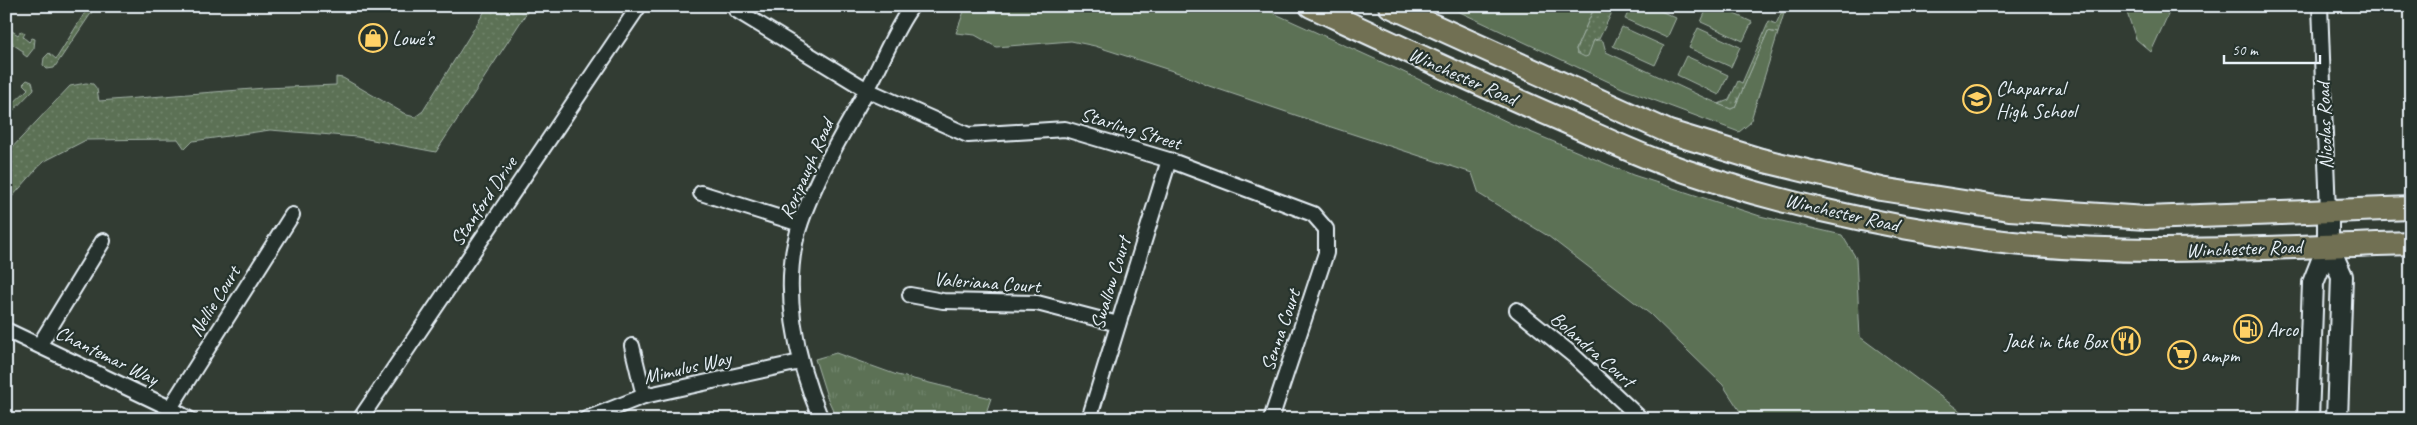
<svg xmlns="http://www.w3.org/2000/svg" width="2417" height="425" font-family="Caveat,sans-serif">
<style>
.grass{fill:#5b7155;stroke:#a2b1a6}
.park{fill:url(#park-tufts);stroke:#a2b1a6}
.garden{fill:url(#garden-dots);stroke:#a2b1a6}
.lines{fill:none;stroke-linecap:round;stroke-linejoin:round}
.minor-casing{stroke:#e8f1f8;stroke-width:18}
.secondary-casing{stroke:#e8f1f8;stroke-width:24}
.primary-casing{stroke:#e8f1f8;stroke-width:26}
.minor{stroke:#26332d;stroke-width:14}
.secondary{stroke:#26332d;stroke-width:20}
.primary{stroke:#716f52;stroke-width:22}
.labels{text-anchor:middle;stroke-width:4.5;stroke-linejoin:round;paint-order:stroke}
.poi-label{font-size:20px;fill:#e8f1f8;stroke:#26332d;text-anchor:start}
.street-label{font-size:20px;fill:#e8f1f8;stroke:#26332d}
</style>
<defs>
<pattern id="park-tufts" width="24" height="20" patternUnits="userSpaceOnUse" patternTransform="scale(1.25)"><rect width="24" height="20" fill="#5b7155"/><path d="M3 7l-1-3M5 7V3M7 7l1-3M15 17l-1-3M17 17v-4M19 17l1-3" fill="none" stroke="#73866e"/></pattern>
<pattern id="garden-dots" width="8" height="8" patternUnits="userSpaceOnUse" patternTransform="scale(1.25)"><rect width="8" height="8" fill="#5b7155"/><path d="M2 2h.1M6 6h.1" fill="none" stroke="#73866e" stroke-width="1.8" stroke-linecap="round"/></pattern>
</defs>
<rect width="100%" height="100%" fill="#323c33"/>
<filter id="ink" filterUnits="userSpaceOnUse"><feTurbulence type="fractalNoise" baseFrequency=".02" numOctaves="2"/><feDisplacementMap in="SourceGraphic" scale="10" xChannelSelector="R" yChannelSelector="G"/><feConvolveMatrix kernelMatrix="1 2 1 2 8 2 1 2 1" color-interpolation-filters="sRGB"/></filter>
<g filter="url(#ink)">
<!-- grass -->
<g class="grass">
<polygon points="966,6 1258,6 1397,69 1516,126 1633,175 1760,216 1842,235 1856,258 1860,337 1971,419 1745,419 1723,385 1650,314 1548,236 1479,194 1472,173 1325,125 1209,86 1182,74 1095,46 1071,41 996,47 975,35 956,33"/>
<path d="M1447,6H1595L1576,49L1577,53C1585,47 1593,37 1603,41L1606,52L1705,98L1731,109L1735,107L1768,31L1778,33L1750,123L1739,132L1624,89Z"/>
<polygon points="1631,6 1650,6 1676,18 1667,38 1625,19"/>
<polygon points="1708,6 1717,6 1752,22 1743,41 1701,22"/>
<polygon points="2172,6 2151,52 2136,39 2125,7"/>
<polygon points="1622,27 1664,46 1655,65 1613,46"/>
<polygon points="1698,28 1740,47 1731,67 1689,48"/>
<polygon points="1686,56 1728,75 1719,95 1677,75"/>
</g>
<!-- park -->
<polygon class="park" points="836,353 897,375 991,398 984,419 837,419 827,397 815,359"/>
<!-- garden -->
<g class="garden">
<polygon points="89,6 96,6 54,68 47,69 43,65 44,58 49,53 56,59"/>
<polygon points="488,6 531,6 436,152 357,137 270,130 193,141 185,149 178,139 86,140 43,162 12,197 6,195 6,154 70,86 86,83 93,84 97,89 99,101 265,88 336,85 336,77 343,78 407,115 415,117 423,111"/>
<polygon points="1595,6 1615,6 1599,39 1594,40 1588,56 1585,57 1577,53 1576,49"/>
<polygon points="1783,9 1785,10 1778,33 1768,31 1735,107 1731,109 1718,104 1729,100 1738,81 1742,83 1769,21 1776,24"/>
<polygon points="6,27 18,35 21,31 25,33 23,37 29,42 32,38 35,39 34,48 27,57 23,54 23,51 6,40"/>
<polygon points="27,80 32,82 34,89 6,118 6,110 28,89 23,84"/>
</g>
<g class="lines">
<defs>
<g id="minor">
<polyline points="2320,6 2328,212"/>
<polyline points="736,10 867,90 968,135 1065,129 1169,160 1313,214 1326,229 1326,253 1271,419"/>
<polyline points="701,193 800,224"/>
<polyline points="910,295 943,301 1037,303 1118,324"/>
<polyline points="1517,310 1574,356 1641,419"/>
<polyline points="6,330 170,408 189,419"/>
<polyline points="40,344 103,241"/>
<polyline points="632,346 644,396"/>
<polyline points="170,408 292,215"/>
<polyline points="360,419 639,6"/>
<polyline points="586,419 644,396 800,362"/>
<path d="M821,419C796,361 779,284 801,222C817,175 843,133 867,90C881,65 895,28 912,6"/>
<polyline points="1089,419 1169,160"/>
</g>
<g id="secondary">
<polyline points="2328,245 2342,276 2337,419"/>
<polyline points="2308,419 2313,283 2328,245 2328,212"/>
</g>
<g id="primary">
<path d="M1311,6C1395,45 1478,84 1562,120C1594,134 1625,149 1657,161C1759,199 1879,226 1986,240C2127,258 2270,247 2411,243"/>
<polyline points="1390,6 1669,132 1761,160 1881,189 2009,209 2146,218 2411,208"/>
</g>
</defs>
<!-- minor casing -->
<use href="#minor" class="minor-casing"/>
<!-- secondary casing -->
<use href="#secondary" class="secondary-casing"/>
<!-- primary casing -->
<use href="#primary" class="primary-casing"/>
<!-- minor -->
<use href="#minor" class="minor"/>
<!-- secondary -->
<use href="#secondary" class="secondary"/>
<!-- primary -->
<use href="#primary" class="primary"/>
</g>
</g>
<!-- icons -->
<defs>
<symbol id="shop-ring" viewBox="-11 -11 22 22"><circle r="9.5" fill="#26332d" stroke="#ffd166" stroke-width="1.5"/><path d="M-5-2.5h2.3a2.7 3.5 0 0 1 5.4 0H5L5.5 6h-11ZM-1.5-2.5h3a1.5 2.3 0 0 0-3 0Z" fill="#ffd166"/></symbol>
<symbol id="school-ring" viewBox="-11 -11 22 22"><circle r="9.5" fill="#26332d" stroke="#ffd166" stroke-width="1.5"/><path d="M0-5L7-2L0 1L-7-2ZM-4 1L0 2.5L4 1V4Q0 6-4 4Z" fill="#ffd166"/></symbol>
<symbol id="fuel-ring" viewBox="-11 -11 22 22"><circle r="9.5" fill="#26332d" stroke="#ffd166" stroke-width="1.5"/><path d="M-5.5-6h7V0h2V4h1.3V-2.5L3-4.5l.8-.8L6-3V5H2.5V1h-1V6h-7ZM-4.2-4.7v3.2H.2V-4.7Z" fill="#ffd166"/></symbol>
<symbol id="restaurant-ring" viewBox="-11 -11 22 22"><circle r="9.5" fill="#26332d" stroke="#ffd166" stroke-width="1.5"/><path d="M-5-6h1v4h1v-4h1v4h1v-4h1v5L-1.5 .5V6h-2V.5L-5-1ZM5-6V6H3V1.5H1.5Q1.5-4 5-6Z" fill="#ffd166"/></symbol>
<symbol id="supermarket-ring" viewBox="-11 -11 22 22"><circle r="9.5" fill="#26332d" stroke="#ffd166" stroke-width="1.5"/><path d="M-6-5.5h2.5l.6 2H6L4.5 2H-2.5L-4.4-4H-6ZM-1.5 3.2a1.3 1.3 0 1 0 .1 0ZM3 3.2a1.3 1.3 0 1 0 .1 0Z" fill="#ffd166"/></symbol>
</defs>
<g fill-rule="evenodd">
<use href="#shop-ring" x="357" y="22" width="32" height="32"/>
<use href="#school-ring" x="1961" y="83" width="32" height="32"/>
<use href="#fuel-ring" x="2232" y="313" width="32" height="32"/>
<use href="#restaurant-ring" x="2110" y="325" width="32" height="32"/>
<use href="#supermarket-ring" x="2166" y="339" width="32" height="32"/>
</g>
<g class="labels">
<!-- poi labels -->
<g class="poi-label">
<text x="392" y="45">Lowe's</text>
<text x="1996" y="95">Chaparral<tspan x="1996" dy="23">High School</tspan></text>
<text x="2267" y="336">Arco</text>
<text x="2107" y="348" text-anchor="end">Jack in the Box</text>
<text x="2201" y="362">ampm</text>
</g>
<!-- street labels -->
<g class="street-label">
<text transform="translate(1463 76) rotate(24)" y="7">Winchester Road</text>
<text transform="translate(2324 126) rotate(-92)" y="7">Nicolas Road</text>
<text transform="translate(1131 128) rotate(17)" y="7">Starling Street</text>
<text transform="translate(806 169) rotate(-66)" y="7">Roripaugh Road</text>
<text transform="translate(483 201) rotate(-56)" y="7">Stanford Drive</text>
<text transform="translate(1842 212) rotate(13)" y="7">Winchester Road</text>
<text transform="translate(2244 248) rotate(-2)" y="7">Winchester Road</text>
<text transform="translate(987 282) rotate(4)" y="7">Valeriana Court</text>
<text transform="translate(1110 283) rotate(-73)" y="7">Swallow Court</text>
<text transform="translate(214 301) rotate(-58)" y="7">Nellie Court</text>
<text transform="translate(1280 330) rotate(-71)" y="7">Senna Court</text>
<text transform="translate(1593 349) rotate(41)" y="7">Bolandra Court</text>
<text transform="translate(107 355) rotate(26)" y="7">Chantemar Way</text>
<text transform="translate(687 367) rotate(-13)" y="7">Mimulus Way</text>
</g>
</g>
<!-- margin -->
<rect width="2417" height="425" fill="none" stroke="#26332d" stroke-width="25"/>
<rect x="12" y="12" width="2392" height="400" fill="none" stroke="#e8f1f8" stroke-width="2" filter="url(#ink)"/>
<!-- scale -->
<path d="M2224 55v8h96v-8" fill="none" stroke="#e8f1f8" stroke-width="2.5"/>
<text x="2232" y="55" font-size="15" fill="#e8f1f8" stroke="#26332d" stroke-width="4" paint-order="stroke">50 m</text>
</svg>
